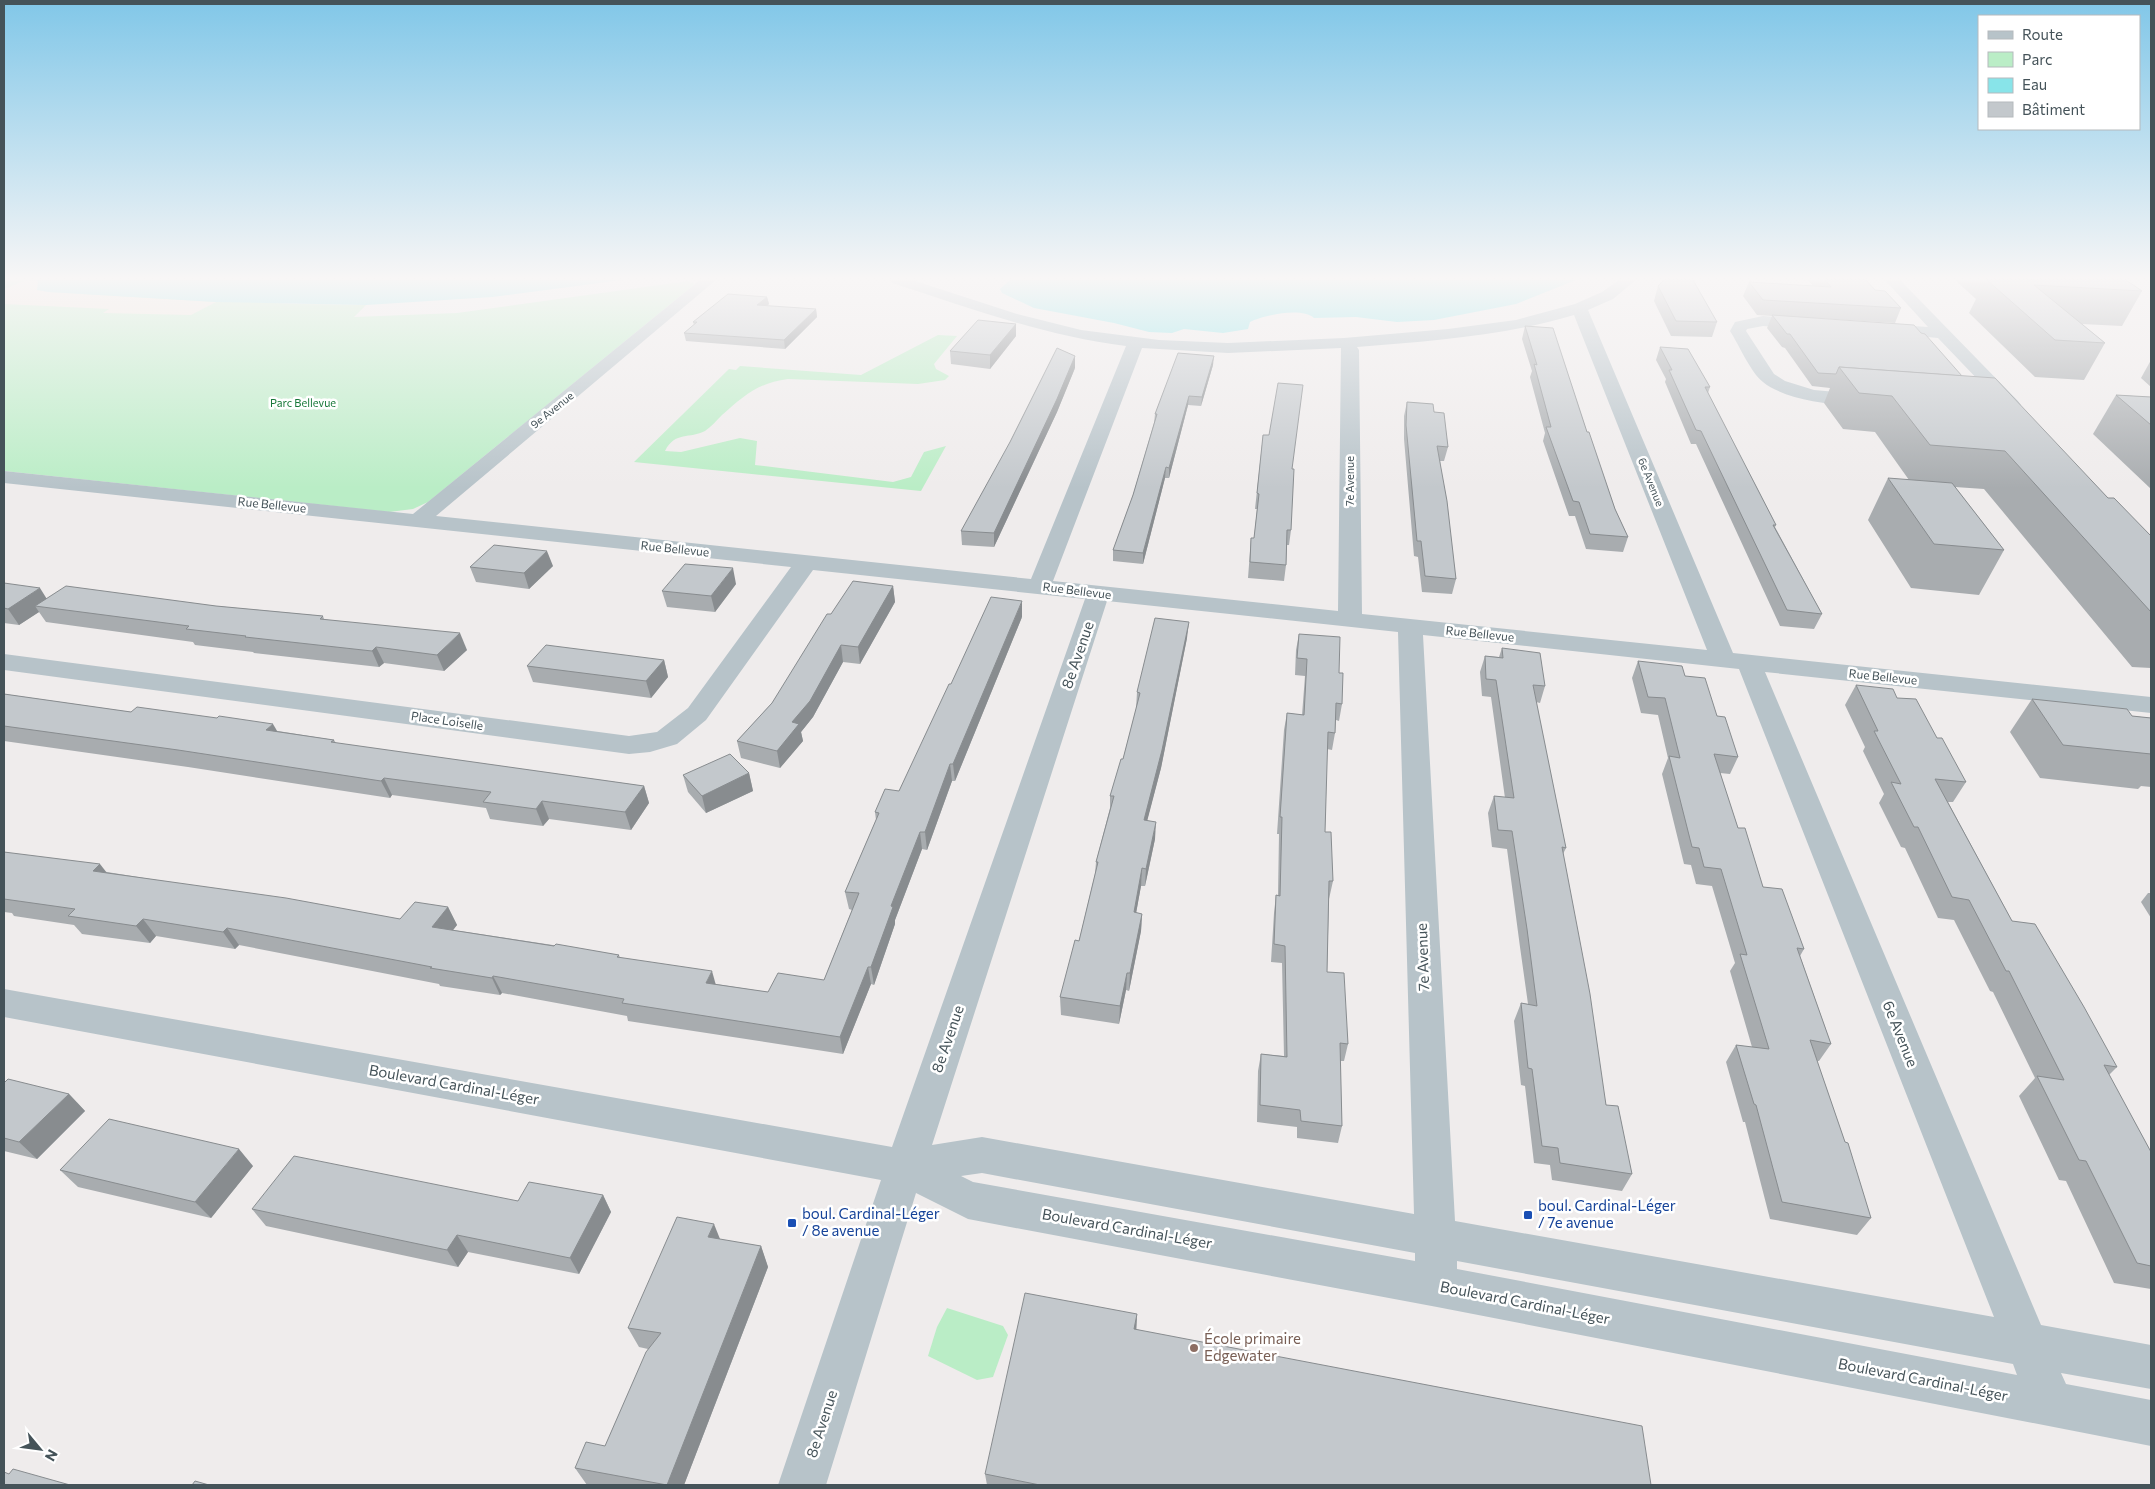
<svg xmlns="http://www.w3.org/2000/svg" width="2155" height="1489" font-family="Commissioner,sans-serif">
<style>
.green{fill:#baedc6}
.sand{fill:#f1e7dc}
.water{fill:#88e4e9}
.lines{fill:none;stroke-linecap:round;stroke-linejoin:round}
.minor{fill:#b7c3c9;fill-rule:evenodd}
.wall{fill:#a8acaf}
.shaded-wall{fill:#888c8f}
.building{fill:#c3c8cc;stroke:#888c8f}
.transit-dot{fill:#1a4fb4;stroke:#fff;stroke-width:2}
.education-dot{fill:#8d6e63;stroke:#fff;stroke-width:2}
.labels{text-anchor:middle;stroke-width:5;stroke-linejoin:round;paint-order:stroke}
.far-park-label{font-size:11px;fill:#187839;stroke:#fff}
.far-street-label{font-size:11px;fill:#455359;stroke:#fff}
.street-label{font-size:12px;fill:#455359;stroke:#fff}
.near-street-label{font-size:15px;fill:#455359;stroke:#fff}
.near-transit-label{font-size:15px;fill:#164399;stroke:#fff;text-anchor:start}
.near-education-label{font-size:15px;fill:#785e54;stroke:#fff;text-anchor:start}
</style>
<rect width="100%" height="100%" fill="#efecec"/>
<!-- green -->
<g class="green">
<polygon points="4,280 35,280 37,290 49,292 297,304 366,305 354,317 457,313 688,281 695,284 428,502 413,509 389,512 4,471"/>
<path d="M938,335L957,336L934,364L936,369L949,376L945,380L918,384L788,379C757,383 744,396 722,415C717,420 711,427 705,431C690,439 675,431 665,451L681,452L740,438L757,441L755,465L893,482L911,477L924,452L946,446L921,491L634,462L729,369L736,370L740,366L861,375Z"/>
<polygon points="947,1308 1003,1326 1008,1335 993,1377 977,1380 928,1356 937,1327"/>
</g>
<!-- sand -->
<polygon class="sand" points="27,280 38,281 37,290 49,292 216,302 191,315 103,313 109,309 4,304 4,289"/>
<!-- water -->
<g class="water">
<polygon points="35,280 622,280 492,297 366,305 216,302 49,292 37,290 38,282"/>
<path d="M1010,280H1576L1516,304L1434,320L1397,322L1356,317L1314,318C1302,307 1264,315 1250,322L1248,329L1223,333L1184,329L1172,333L1149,332L1114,323L1034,308L1002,293L1000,289Z"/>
</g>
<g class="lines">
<!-- minor -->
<g class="minor">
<path d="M700,280H716L436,516L1031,579L1126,346C1044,336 970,308 892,283L890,280H912L1017,314L1081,330L1159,340L1228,343L1344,338L1448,329L1516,320L1575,304L1602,292L1619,280H1636L1613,299L1588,310L1733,653L2151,697V713L1765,672L2041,1325L2151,1345V1389L2061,1373L2066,1384L2151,1400V1446L1437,1307L968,1219L916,1193L826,1485H778L881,1180L4,1017V989L892,1147L1085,599L813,570L706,720L677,744L650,752L629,754L4,670V654L629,736L657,732L688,708L791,567L4,483V471L413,514ZM1574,315L1707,650L1362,614L1359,350L1357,347C1430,341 1504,336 1574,315ZM1142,348L1228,353L1341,348L1338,611L1053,581ZM1107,601L1398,632L1414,1214L982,1137L932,1145ZM1423,635L1739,669L1994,1317L1455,1221ZM982,1173L1415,1253V1261L973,1182L961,1176ZM1457,1261L2013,1364L2017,1375L1457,1269Z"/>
<polygon points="1885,280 1900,280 2018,401 2021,405 2018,409 2006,409 1938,338 1875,332 1873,329 1881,324 1928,327"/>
<path d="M1763,316L1808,319L1816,324L1808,329L1763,326L1747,329L1746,331L1774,374L1785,381L1814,390L1870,395L1873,399L1870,403C1844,409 1784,400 1763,382C1751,373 1739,345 1730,331L1735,322Z"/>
</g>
</g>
<!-- wall -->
<g class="wall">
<polygon points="1808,280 1866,280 1875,290 1901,308 1895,323 1814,318 1962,376 2108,498 2151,536 2151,668 2132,667 1984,489 1955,487 2004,550 1979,595 1911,588 1868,520 1888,478 1909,480 1875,432 1843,429 1824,403 1830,388 1812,386 1785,348 1782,347 1767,328 1772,316 1757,315 1743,296 1749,282 1813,286"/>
<polygon points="1955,280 2126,280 2142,291 2122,326 2082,324 2105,343 2084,380 2035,377 1969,313 1976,299"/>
<polygon points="1658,286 1717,322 1712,337 1671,336 1654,301"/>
<polygon points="767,297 769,304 767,306 816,309 817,317 785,349 686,341 684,333 694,325 693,322"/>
<polygon points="1016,324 1016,336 990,369 951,364 950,351"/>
<polygon points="1525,326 1587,432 1615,509 1628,537 1623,552 1586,549 1575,516 1569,516 1543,441 1545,433 1530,377 1532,371 1522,339"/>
<polygon points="1660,347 1710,387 1708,393 1776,525 1775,527 1822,614 1814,629 1780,626 1696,444 1691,444 1665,382 1666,379 1656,360"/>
<polygon points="2151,360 2151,387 2141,378"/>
<polygon points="1213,365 1201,406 1188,405 1169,478 1165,478 1143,564 1113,561 1113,550 1133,495 1154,423 1155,414"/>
<polygon points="1075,368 1057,412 994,547 962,545 961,531"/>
<polygon points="2116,395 2151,397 2151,489 2093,434"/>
<polygon points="1407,402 1434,412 1448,447 1444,461 1440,461 1456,579 1452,594 1422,592 1418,557 1414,556 1404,439 1404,416"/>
<polygon points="1263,435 1292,469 1291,530 1289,545 1287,545 1286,565 1284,581 1248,578 1251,538 1254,538 1257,509 1255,509"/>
<polygon points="553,566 529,589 476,582 470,567"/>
<polygon points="4,583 47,599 216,606 323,616 324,619 467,650 444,671 384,663 379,667 254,653 253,652 195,645 193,642 46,622 39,612 19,625 4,623"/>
<polygon points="736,584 715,612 667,607 662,591"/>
<polygon points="893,586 895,602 860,664 843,662 813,717 801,732 803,741 780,768 741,758 737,741 772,703 831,614"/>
<polygon points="1022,617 955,781 952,781 927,850 922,849 895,920 895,924 874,985 871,984 843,1054 628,1021 627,1016 502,993 500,995 440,986 439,984 239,945 235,949 156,936 150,943 82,934 74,925 14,916 12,913 4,912 4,852 107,872 400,919 448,907 457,925 453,930 619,955 620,958 716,984 768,992 824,980 852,910 849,909 845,892 876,820 875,812 899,791 951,684"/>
<polygon points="1299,634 1339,673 1342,704 1339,721 1336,720 1335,733 1332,750 1327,749 1325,832 1333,881 1329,899 1327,972 1348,1044 1344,1061 1340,1061 1342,1126 1338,1143 1297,1138 1297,1127 1257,1122 1258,1071 1261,1054 1284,1056 1282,963 1271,962 1274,913 1276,895 1278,895 1279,834 1277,834 1284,730 1287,713 1302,715 1305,676 1295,675 1296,650"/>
<polygon points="1187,638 1161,768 1147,820 1155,839 1145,886 1141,886 1136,913 1142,914 1141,931 1129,991 1126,990 1119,1024 1061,1015 1060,997 1079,941 1095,874 1096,862 1110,808 1110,796 1123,759 1136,709 1137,692"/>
<polygon points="1502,648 1545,686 1540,703 1536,702 1566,848 1563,854 1606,1105 1632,1174 1622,1191 1552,1180 1550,1165 1534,1163 1525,1086 1521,1085 1514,1021 1521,1003 1528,1004 1520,947 1507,849 1492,847 1488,813 1494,796 1505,798 1491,697 1482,696 1480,672 1485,656 1499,657"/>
<polygon points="664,660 668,677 651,698 533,682 527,666"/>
<polygon points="1638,661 1685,676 1717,716 1738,757 1730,774 1720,773 1738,828 1763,887 1804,949 1800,956 1831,1044 1819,1061 1817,1061 1871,1218 1857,1235 1770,1219 1745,1122 1743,1122 1726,1062 1736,1045 1752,1047 1730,971 1735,963 1712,886 1696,884 1691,865 1684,864 1662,774 1668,758 1658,715 1641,713 1632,678"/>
<polygon points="1856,685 1897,698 1937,738 1966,782 1953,802 1948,802 2012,921 2117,1067 2109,1075 2151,1152 2151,1289 2114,1283 2066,1181 2059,1180 2019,1096 2035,1078 1993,992 1990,991 1954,920 1938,918 1905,848 1901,847 1879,803 1884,794 1863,751 1865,747 1845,705"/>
<polygon points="4,694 131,712 278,731 334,740 336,743 644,786 649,803 631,830 549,819 543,826 490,819 486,808 392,795 390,798 188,767 4,741"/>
<polygon points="2032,699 2132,716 2151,718 2151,787 2141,786 2138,789 2040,778 2010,732"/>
<polygon points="749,773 753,791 706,813 688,792 683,775"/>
<polygon points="2148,893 2151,893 2151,918 2141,902"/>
<polygon points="4,1083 69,1094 85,1111 37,1159 4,1151"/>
<polygon points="253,1166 211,1218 78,1187 60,1170"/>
<polygon points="603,1195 611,1212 579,1274 468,1252 458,1267 266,1226 252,1209 518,1201"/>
<polygon points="720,1240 761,1246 768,1267 684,1485 587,1485 575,1468 605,1446 648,1349 639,1347 628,1328"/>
<polygon points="1137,1314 1136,1329 1651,1485 987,1485 985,1474"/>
</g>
<!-- shaded-wall -->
<g class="shaded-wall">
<polygon points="767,297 769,304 759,313 757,305"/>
<polygon points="816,309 817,317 785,349 784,340"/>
<polygon points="1016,324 1016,336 990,369 990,355"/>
<polygon points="1075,356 1075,368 1057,412 994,547 994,533"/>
<polygon points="1214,356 1213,365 1201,406 1202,397"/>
<polygon points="1189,396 1188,405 1169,478 1169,468"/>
<polygon points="1166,467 1165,478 1143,564 1143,553"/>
<polygon points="547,551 553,566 529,589 524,573"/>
<polygon points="733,568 736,584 715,612 711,596"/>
<polygon points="893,586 895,602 860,664 858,647"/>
<polygon points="40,588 50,604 35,606 39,612 19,625 8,609"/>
<polygon points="1022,601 1022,617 955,781 953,764"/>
<polygon points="1189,622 1187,638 1161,768 1143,837 1144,820"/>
<polygon points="460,633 467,650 444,671 437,655"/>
<polygon points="841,645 843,662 813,717 801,732 803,741 780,768 777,751 792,722"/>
<polygon points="376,647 384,663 379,667 372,651"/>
<polygon points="664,660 668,677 651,698 646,681"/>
<polygon points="273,724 283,741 266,730"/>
<polygon points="950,764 952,781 927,850 925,832"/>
<polygon points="749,773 753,791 706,813 702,796"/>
<polygon points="384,778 392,795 390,798 381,781"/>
<polygon points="644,786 649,803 631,830 625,812"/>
<polygon points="542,801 549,819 543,826 536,809"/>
<polygon points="1156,822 1155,839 1145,886 1146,869"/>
<polygon points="920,832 922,849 895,920 895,924 874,985 871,967 891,906"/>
<polygon points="100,864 114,882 93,871"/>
<polygon points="1142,868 1141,886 1133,930 1134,912"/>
<polygon points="448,907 457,925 441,945 432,927"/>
<polygon points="1142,914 1141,931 1129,991 1130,973"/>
<polygon points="143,919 156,936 150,943 136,926"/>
<polygon points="227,928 239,945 235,949 223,932"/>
<polygon points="868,967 871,984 843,1054 840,1037"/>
<polygon points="712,971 717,989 706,983"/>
<polygon points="1127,973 1126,990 1119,1024 1120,1006"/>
<polygon points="493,976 502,993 500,995 492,978"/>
<polygon points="69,1094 85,1111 37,1159 19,1142"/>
<polygon points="239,1149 253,1166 211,1218 195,1202"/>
<polygon points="603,1195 611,1212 579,1274 570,1258"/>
<polygon points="714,1224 722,1244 708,1237"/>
<polygon points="457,1235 468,1252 458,1267 447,1250"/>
<polygon points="761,1246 768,1267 684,1485 667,1485"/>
<polygon points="1137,1314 1136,1338 1134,1329"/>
</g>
<!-- building -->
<g class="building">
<polygon points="1664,280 1693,280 1717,322 1676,321 1658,286"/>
<polygon points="1825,280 1866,280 1875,290 1885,291 1901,308 1763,300 1749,282 1831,287"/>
<polygon points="1987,280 2126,280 2142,291 2034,285 2105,343 2055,340"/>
<polygon points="728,294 767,297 757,305 816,309 784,340 684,333 697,322 693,322"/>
<polygon points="1772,315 1914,325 1921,333 1925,334 1962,376 1839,367 1836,374 1818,373 1790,334 1787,334"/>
<polygon points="978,320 1016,324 990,355 950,351"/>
<polygon points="1525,326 1553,328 1587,432 1589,432 1615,509 1628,537 1590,534 1579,502 1573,501 1546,427 1551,427 1534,364 1537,365"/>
<polygon points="1660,347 1688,349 1710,387 1705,387 1776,525 1773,525 1822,614 1787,610 1701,431 1696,430 1669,370 1672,370"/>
<polygon points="1057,348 1075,356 1057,399 994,533 961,531 1010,442"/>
<polygon points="1178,353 1214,356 1202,397 1189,396 1169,468 1166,467 1143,553 1113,550 1133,495 1157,414 1155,414"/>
<polygon points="1839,367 1995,378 2108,498 2114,498 2151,536 2151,612 2005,451 1930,445 1892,396 1859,393"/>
<polygon points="1278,383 1303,385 1292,469 1294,469 1291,530 1287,530 1286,565 1250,562 1251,538 1254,538 1259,494 1257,493 1263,435 1269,435"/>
<polygon points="2116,395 2151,397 2151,425"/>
<polygon points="1407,402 1433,404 1434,412 1444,413 1448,447 1437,446 1447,501 1456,579 1425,576 1421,541 1417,541 1406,425"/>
<polygon points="1888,478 1952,483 2004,550 1934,544"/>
<polygon points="494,545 547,551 524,573 470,567"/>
<polygon points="685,564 733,568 711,596 662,591"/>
<polygon points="853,581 893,586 858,647 841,645 810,701 792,722 799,724 777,751 737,741 772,703 827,614 831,614"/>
<polygon points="4,583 40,588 8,609 4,608"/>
<polygon points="66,586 216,606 323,616 320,619 460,633 437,655 376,647 372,651 245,637 246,636 186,629 189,626 35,606"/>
<polygon points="991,597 1022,601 953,764 950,764 925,832 920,832 891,906 893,907 871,967 868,967 840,1037 622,1003 624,999 493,976 492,978 430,968 432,967 227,928 223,932 143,919 136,926 68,916 75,909 4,899 4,852 100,864 93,871 286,898 400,919 415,902 448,907 432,927 554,946 556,944 619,955 617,957 712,971 706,983 768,992 778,973 824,980 859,893 845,892 879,813 875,812 885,789 899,791 949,684 951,684"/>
<polygon points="1155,618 1189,622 1162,750 1144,820 1156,822 1146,869 1142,868 1134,912 1142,914 1130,973 1127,973 1120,1006 1060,997 1075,940 1079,941 1098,862 1096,862 1114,796 1110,796 1121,759 1123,759 1140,693 1137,692"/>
<polygon points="1299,634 1340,637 1339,673 1343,673 1342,704 1336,703 1335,733 1328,732 1325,832 1331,832 1333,881 1329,881 1327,972 1344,973 1348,1044 1340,1043 1342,1126 1301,1121 1300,1110 1260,1105 1261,1054 1287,1057 1285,946 1274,944 1276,895 1280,896 1282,817 1280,817 1287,713 1304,715 1307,659 1297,658"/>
<polygon points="546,645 664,660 646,681 527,666"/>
<polygon points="1502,648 1540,653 1545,686 1533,685 1566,848 1562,847 1590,994 1606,1105 1618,1106 1632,1174 1560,1163 1558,1148 1542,1146 1532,1069 1528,1068 1521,1003 1537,1006 1527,929 1512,831 1498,830 1494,796 1514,798 1496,680 1486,679 1485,656 1503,658"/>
<polygon points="1638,661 1682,666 1685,676 1705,678 1717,716 1725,717 1738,757 1714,754 1738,828 1745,828 1763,887 1782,889 1804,949 1797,948 1831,1044 1810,1040 1845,1142 1848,1143 1871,1218 1782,1202 1756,1105 1754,1104 1736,1045 1769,1049 1740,954 1747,955 1721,869 1704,867 1699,848 1692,847 1669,756 1680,758 1665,698 1648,697"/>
<polygon points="1856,685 1893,689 1897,698 1916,699 1937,738 1942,738 1966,782 1935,779 2012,921 2035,924 2084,1007 2117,1067 2104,1065 2151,1152 2151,1266 2137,1263 2086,1161 2079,1160 2037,1076 2064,1080 2009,971 2006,971 1969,900 1952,897 1918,827 1914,827 1891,782 1901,784 1874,731 1878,731"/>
<polygon points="4,694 131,712 137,707 217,718 219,716 273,724 266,730 334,740 331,742 644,786 625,812 542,801 536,809 483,802 491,792 384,778 381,781 178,750 4,726"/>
<polygon points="2032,699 2127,709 2132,716 2151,718 2151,754 2063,745"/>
<polygon points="730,754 749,773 702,796 683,775"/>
<polygon points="8,1079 69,1094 19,1142 4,1138 4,1083"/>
<polygon points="109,1119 239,1149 195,1202 60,1170"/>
<polygon points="294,1156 518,1201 529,1182 603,1195 570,1258 457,1235 447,1250 252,1209"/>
<polygon points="677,1217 714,1224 708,1237 761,1246 667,1485 575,1468 586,1442 605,1446 646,1352 661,1333 628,1328"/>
<polygon points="1025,1293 1137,1314 1134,1329 1642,1426 1651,1485 1040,1485 985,1474"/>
<polygon points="13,1469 70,1485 4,1485 4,1472 9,1474"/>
<polygon points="195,1481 209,1485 192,1485"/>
</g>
<!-- sky -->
<linearGradient id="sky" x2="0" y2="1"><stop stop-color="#81c7e8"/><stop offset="0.57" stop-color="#f8f6f6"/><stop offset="1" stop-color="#f8f6f6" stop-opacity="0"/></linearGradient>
<rect width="2155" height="488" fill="url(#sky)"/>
<!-- markers -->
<g class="transit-dot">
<rect x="1523" y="1210" width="10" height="10" rx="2.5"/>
<rect x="787" y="1218" width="10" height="10" rx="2.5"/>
</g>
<circle class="education-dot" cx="1194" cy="1348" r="5"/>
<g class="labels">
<!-- far-park labels -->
<g class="far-park-label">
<text x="303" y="407">Parc Bellevue</text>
</g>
<!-- far-street labels -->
<g class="far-street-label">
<text transform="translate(552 410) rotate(-39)" y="4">9e Avenue</text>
<text transform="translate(1350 481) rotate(-90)" y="4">7e Avenue</text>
<text transform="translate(1651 482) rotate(68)" y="4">6e Avenue</text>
</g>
<!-- street labels -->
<g class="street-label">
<text transform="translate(272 505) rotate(6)" y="4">Rue Bellevue</text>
<text transform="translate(675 549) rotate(6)" y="4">Rue Bellevue</text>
<text transform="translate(1077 591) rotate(7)" y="4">Rue Bellevue</text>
<text transform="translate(1480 634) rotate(6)" y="4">Rue Bellevue</text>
<text transform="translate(1883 677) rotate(6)" y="4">Rue Bellevue</text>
<text transform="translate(447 721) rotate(8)" y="4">Place Loiselle</text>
</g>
<!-- near-street labels -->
<g class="near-street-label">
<text transform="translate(1078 655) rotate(-71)" y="5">8e Avenue</text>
<text transform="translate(1423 957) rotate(-92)" y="5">7e Avenue</text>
<text transform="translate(1900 1034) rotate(68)" y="5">6e Avenue</text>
<text transform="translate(948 1039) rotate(-71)" y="5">8e Avenue</text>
<text transform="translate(454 1085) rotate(10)" y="5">Boulevard Cardinal-Léger</text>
<text transform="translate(1127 1229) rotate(10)" y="5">Boulevard Cardinal-Léger</text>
<text transform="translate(1525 1303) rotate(11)" y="5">Boulevard Cardinal-Léger</text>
<text transform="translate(1923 1380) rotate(11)" y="5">Boulevard Cardinal-Léger</text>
<text transform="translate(822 1424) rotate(-72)" y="5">8e Avenue</text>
</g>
<!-- near-transit labels -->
<g class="near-transit-label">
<text x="1538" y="1211">boul. Cardinal-Léger<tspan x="1538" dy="17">/ 7e avenue</tspan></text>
<text x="802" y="1219">boul. Cardinal-Léger<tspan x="802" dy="17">/ 8e avenue</tspan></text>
</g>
<!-- near-education labels -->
<g class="near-education-label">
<text x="1204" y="1344">École primaire<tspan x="1204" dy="17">Edgewater</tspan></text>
</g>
</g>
<!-- border -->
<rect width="2155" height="1489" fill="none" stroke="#455359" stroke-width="10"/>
<!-- legend -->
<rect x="1978" y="15" width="162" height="115" fill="#ffffff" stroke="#b5babd"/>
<rect x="1988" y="31" width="25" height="8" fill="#b7c3c9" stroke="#b5babd"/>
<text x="2022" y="40" font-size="15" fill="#455359">Route</text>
<rect x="1988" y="52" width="25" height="15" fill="#baedc6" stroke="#b5babd"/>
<text x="2022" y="65" font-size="15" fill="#455359">Parc</text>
<rect x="1988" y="78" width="25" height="15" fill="#88e4e9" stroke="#b5babd"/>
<text x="2022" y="90" font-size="15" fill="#455359">Eau</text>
<rect x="1988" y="102" width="25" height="15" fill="#c3c8cc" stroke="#b5babd"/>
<text x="2022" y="115" font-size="15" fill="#455359">Bâtiment</text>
<!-- north arrow -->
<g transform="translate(40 1449) rotate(119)" stroke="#ffffff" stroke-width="4" paint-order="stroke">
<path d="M0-4L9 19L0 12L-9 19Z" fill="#455359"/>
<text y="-8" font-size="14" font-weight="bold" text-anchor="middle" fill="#455359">N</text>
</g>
</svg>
